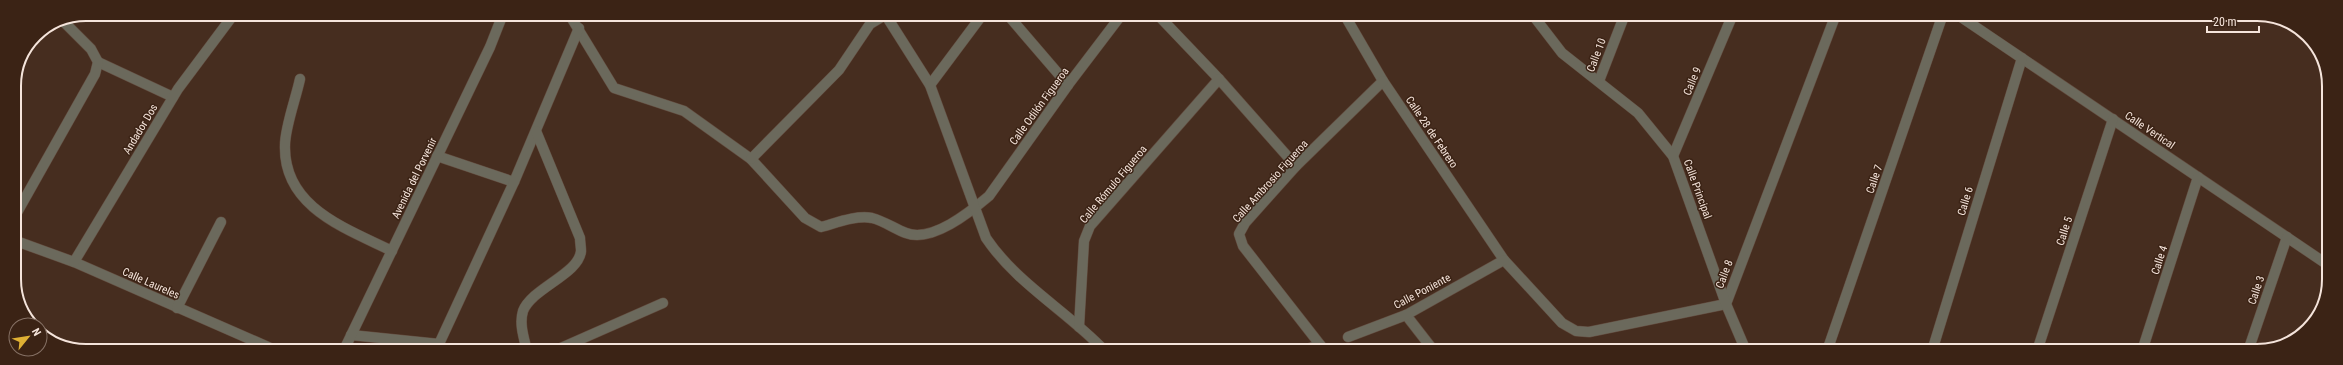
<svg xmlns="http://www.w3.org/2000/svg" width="2343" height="365" font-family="'Roboto Condensed',sans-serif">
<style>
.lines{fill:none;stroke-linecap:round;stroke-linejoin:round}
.pedestrian-casing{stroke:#624a3d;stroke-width:11}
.minor-casing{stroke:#624a3d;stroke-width:11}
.tertiary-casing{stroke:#624a3d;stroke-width:11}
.pedestrian{stroke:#6b695c;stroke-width:10}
.minor{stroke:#6b695c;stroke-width:10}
.tertiary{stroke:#6b695c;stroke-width:10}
.labels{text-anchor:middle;stroke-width:3;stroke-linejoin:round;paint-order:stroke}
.street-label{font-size:11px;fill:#f5e4db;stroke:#3b2315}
.rim{fill:none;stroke:#f5e4db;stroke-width:2}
</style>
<rect width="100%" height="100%" fill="#462d1f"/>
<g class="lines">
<defs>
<polyline id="pedestrian" points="1348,18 1365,14"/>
<g id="minor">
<path d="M569,14L614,88L684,111L751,159L805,218L821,227C836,223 856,215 872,218C884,221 895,229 906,233C932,243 970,212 989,196L1068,85L1122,14"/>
<path d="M885,14L930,85L986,238C1017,284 1067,311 1105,351"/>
<polyline points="1007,14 1068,85"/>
<polyline points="1157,14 1219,79 1296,166"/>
<polyline points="1344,14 1383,81 1504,260 1562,323 1576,331 1589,332 1726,304 1836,14"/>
<polyline points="1958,15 2328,265"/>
<polyline points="98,62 173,97"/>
<path d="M300,79C296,98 285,127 285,145C283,207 345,228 392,251"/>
<polyline points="1599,81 1625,14"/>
<polyline points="930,85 983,14"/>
<polyline points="437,156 514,182"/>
<polyline points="1673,156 1733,14"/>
<polyline points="751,159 839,70 870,24 885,15"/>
<polyline points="15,216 95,74 98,62 91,49 61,19"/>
<polyline points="16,241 74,262 275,350"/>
<polyline points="74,262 178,89 234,14"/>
<polyline points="177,308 221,222"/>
<polyline points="1406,315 1434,351"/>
<polyline points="1079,327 1084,241 1090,226 1219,79"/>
<polyline points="351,335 439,344 514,182 579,28"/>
<polyline points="1348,337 1406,315 1504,260"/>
<polyline points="344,350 490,47 503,14"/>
<path d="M527,351C524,338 519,324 523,311C532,288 579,274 581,251C581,247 580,242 580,238L536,131"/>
<polyline points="554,351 663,303"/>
<polyline points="1300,351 1320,345"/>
<polyline points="1325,351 1243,246 1239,234 1245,223 1296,166 1383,81"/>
<polyline points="1827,351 1943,14"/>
<polyline points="1932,351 2022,58"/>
<polyline points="2037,351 2113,119"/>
<polyline points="2142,351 2198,177"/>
<polyline points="2248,351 2287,237"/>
</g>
<polyline id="tertiary" points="1532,14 1562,53 1638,113 1673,156 1726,304 1746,351"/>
</defs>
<!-- pedestrian casing -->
<use href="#pedestrian" class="pedestrian-casing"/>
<!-- minor casing -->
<use href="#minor" class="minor-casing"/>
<!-- tertiary casing -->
<use href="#tertiary" class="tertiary-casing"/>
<!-- pedestrian -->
<use href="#pedestrian" class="pedestrian"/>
<!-- minor -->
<use href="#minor" class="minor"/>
<!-- tertiary -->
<use href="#tertiary" class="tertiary"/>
</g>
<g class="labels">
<!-- street labels -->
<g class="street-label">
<text transform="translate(1596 55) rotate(-69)" y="4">Calle 10</text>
<text transform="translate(1692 81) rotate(-67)" y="4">Calle 9</text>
<text transform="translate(1039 106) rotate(-54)" y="4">Calle Odilón Figueroa</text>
<text transform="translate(140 129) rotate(-59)" y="4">Andador Dos</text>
<text transform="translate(2150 130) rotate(34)" y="4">Calle Vertical</text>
<text transform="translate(1432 132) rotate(56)" y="4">Calle 28 de Febrero</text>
<text transform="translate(414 178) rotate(-64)" y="4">Avenida del Porvenir</text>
<text transform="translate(1874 179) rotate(-71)" y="4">Calle 7</text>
<text transform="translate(1270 181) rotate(-48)" y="4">Calle Ambrosio Figueroa</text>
<text transform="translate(1113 184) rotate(-50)" y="4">Calle Rómulo Figueroa</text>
<text transform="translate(1698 189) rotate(70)" y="4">Calle Principal</text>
<text transform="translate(1965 201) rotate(-73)" y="4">Calle 6</text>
<text transform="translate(2064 231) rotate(-72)" y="4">Calle 5</text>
<text transform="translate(2159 260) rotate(-72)" y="4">Calle 4</text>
<text transform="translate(1724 274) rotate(-69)" y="4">Calle 8</text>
<text transform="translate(151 283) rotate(24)" y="4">Calle Laureles</text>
<text transform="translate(2256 290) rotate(-71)" y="4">Calle 3</text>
<text transform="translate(1422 291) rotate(-28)" y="4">Calle Poniente</text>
</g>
</g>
<!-- crop -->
<path d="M0 0H2343V365H0ZM86 21H2257A65 65 0 0 1 2322 86V279A65 65 0 0 1 2257 344H86A65 65 0 0 1 21 279V86A65 65 0 0 1 86 21Z" fill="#3b2315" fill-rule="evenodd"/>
<path class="rim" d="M86 21H2257A65 65 0 0 1 2322 86V279A65 65 0 0 1 2257 344H86A65 65 0 0 1 21 279V86A65 65 0 0 1 86 21Z"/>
<!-- north arrow -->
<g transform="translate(28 337) rotate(60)"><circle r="19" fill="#3b2315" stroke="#857064"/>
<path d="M0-3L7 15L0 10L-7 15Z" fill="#dfb034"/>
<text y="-6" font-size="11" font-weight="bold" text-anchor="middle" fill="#f5e4db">N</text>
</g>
<!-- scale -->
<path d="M2207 26v6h52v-6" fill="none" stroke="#f5e4db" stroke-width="2"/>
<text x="2213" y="26" font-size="12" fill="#f5e4db" stroke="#3b2315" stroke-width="3" paint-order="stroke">20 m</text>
</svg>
